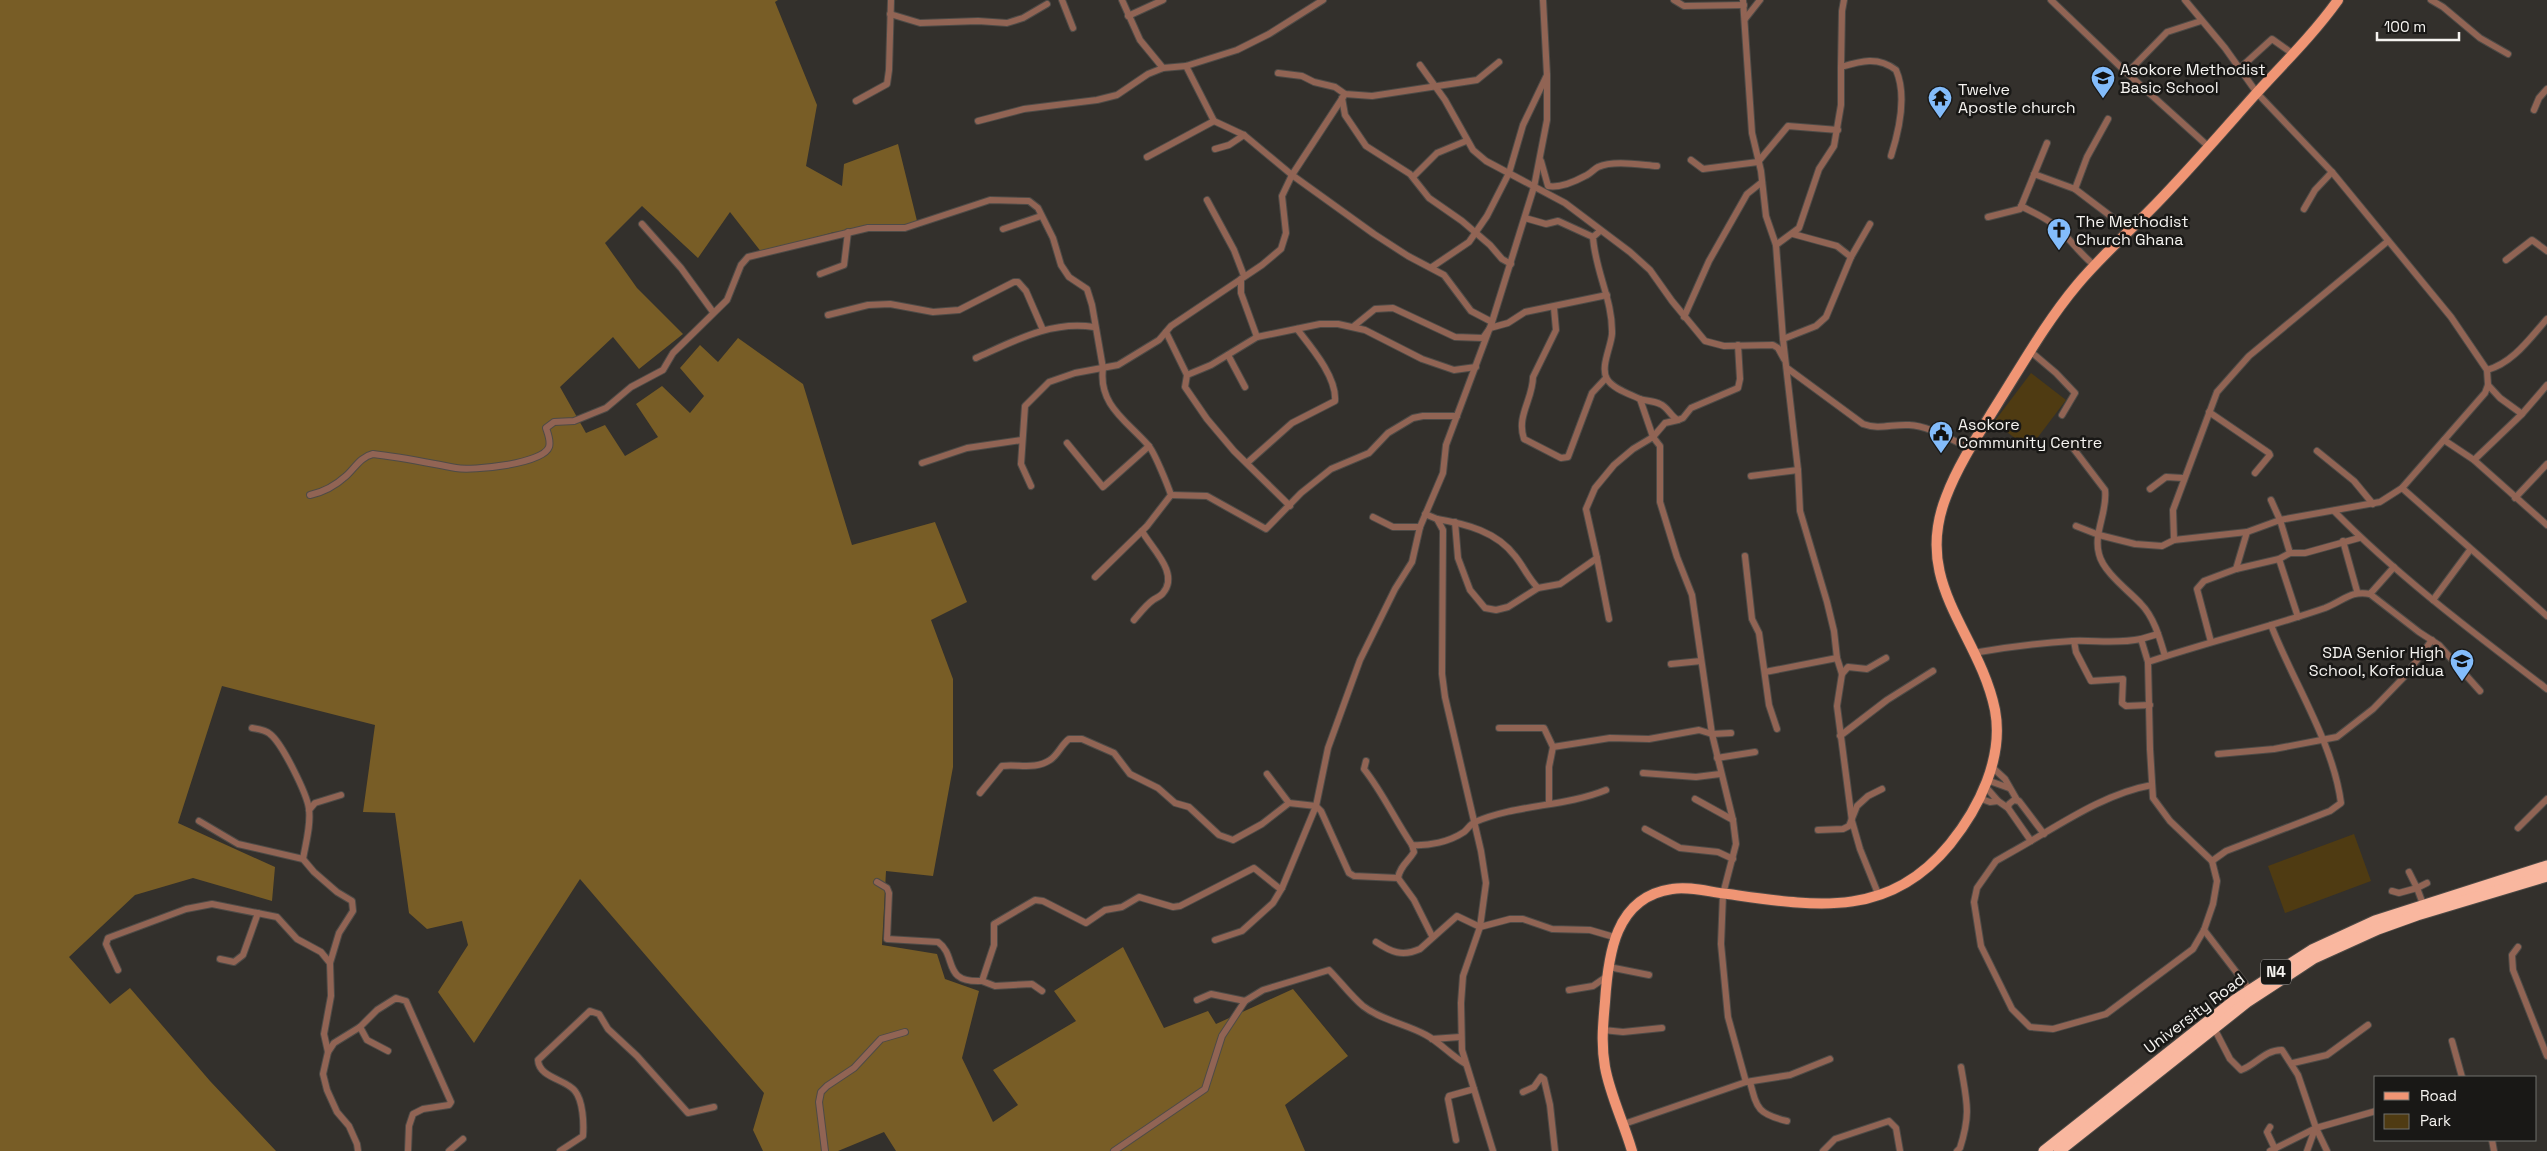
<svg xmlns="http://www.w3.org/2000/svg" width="2547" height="1151" font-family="'Space Grotesk',sans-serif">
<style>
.green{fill:#4f3b12}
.forest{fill:#785d26}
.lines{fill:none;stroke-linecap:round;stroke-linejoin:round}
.street-casing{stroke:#4e4b47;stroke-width:8}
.primary-casing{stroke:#4e4b47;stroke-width:12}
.highway-casing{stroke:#4e4b47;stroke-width:13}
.street{stroke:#916454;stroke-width:6}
.primary{stroke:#f09574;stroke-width:10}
.highway{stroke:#f9b79f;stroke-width:11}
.labels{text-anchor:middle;stroke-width:5;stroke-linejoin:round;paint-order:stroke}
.shield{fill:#191816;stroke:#b3b1af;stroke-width:1}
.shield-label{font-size:15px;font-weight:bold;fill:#f5f3f0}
.poi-label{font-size:16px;fill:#f5f3f0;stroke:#191816;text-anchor:start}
.street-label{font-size:16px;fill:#f5f3f0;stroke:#191816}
</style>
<rect width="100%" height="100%" fill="#33302c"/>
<!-- green -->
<g class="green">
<polygon points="2031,373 2066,400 2029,449 1994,422"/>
<polygon points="2354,834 2371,881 2285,913 2268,866"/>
</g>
<!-- forest -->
<polygon class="forest" points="0,0 778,0 775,2 817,105 806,166 842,186 844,164 898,144 918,225 834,232 762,253 730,212 698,258 642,206 605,243 637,288 683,334 639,369 613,337 560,387 586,433 605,425 625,456 658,437 636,404 662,386 690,413 704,396 680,368 700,345 718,362 738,338 803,384 852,545 935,522 967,602 931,620 953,679 953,767 933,876 886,871 882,945 937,954 945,979 979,991 962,1058 993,1122 1018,1105 993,1070 1076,1021 1054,991 1123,947 1164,1028 1208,1011 1216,1024 1293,989 1348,1056 1285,1105 1305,1151 896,1151 884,1132 838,1151 763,1151 753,1130 764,1093 580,879 474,1043 438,992 468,945 462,921 427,929 409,913 395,813 363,812 375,725 222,686 178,823 275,867 272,901 193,878 135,895 69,957 110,1004 130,988 210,1081 276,1151 0,1151"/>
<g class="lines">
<defs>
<g id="street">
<polyline points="1062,0 1073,28"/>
<polyline points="1122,0 1140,40 1163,68"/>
<polyline points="1674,0 1684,6 1744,5"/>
<polyline points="1743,0 1752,133 1761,171 1766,216 1776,245 1783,339 1798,470 1800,511 1827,602 1834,631 1837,658 1842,674 1837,706 1852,821 1860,849 1879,896"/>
<polyline points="2051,0 2127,73 2209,147"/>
<polyline points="2431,0 2443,7 2480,38 2508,54"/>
<polyline points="890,14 920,23 978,21 1007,23 1023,18 1047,4"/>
<polyline points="1128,16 1163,0"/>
<polyline points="1745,19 1760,0"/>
<polyline points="1420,65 1445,100 1473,150 1486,161 1565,203 1630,252 1650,270 1672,301 1705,341 1724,346 1773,345 1778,348 1784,359"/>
<polyline points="1186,66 1214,121 1244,135 1292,175 1374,234 1408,256 1444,275 1471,311 1492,322"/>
<polyline points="1841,67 1842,11 1844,0"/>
<polyline points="2239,69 2272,39 2293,54"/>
<polyline points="1278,73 1302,76 1314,82 1335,87 1345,94 1372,96 1477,80 1499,62"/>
<polyline points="2127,73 2167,32 2201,21"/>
<polyline points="1342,98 1345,115 1366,146 1410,174 1429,198 1462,221 1490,245 1502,259 1511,264"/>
<polyline points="856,101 887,84 889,70 891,0"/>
<polyline points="2534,110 2539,98 2547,89"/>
<polyline points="978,121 1024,109 1097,100 1117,95 1148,74 1163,68 1186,66 1237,50 1269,34 1323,0"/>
<polyline points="1215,149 1229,145 1244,135"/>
<polyline points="1147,157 1214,121"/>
<polyline points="1691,160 1703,169 1758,162 1788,126 1838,130"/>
<path d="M1541,161L1548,186C1560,188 1574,182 1585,176C1590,174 1594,169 1598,167C1614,160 1641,165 1657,166"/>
<polyline points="2034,174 2075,189 2129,230"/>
<polyline points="1413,177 1437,153 1466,141"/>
<polyline points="2075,189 2087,157 2108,119"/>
<polyline points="1207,200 1234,250 1244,276"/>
<path d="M2021,206C2034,213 2047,218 2058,228C2071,240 2080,254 2094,265"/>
<polyline points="2304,209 2315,190 2332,172"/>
<polyline points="1988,217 2020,209 2047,143"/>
<polyline points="1525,218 1546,224 1558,221 1593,237"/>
<polyline points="642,224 681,268 713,312"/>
<polyline points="1003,229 1041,216"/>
<path d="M1600,231L1593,237C1595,271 1613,300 1612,334C1611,347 1600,367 1607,379C1613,389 1630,394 1640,399L1653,437L1660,446V502L1677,557L1692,595L1712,734L1733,820L1736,844L1723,894L1721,944L1728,1017L1746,1082"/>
<path d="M1776,245L1799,228L1819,169L1834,146L1841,105V67C1861,61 1878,56 1896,70C1907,95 1899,131 1891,156"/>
<polyline points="1851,257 1870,224"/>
<polyline points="2506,260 2532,240 2547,251"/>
<polyline points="1432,267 1469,242 1487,216 1509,173 1523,125 1547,75 1543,0"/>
<polyline points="820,274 844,265 848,232"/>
<polyline points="1241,279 1241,293 1257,337"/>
<path d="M1554,308L1556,330L1533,377C1533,399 1516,416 1524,439L1561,458L1568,457L1592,393L1606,378"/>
<polyline points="828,315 868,305 890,304 933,312 959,310 1014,282 1018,282 1026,291 1043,330"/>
<polyline points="1684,317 1709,261 1747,194 1762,182"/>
<polyline points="1354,326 1375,309 1393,308 1455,337 1483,338 1490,328 1508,323 1525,312 1607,295"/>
<polyline points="1166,332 1187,375"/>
<polyline points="1783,339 1816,326 1826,317 1851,257 1837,246 1793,234"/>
<polyline points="2030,351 2056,373 2075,393 2062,415"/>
<polyline points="1228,355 1245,387"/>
<path d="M976,358C1014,341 1052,320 1094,327"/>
<path d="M1787,368L1863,424C1879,430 1892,424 1909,425C1930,426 1951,440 1970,448"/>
<path d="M2487,370C2513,363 2530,338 2547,319"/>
<polyline points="2488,385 2500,398 2522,414"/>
<path d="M1640,399C1646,401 1654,401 1660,404C1668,407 1670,416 1678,420L1683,418L1691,408L1738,388L1740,379L1738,345"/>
<polyline points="2209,412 2269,453 2270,455 2255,473"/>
<polyline points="2444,440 2474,460 2547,525"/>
<polyline points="1067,443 1103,487 1149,446"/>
<path d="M2073,448L2105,490C2108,511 2093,533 2099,554C2103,572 2129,591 2141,604C2154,617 2160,639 2165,656"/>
<polyline points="2317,451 2354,481 2373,504"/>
<polyline points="2474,460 2522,414 2547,385"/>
<polyline points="922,463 967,448 1022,440"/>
<path d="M1247,463L1292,423L1335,401C1337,377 1311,347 1297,329"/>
<polyline points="1751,476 1798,470"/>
<polyline points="1031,486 1021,464 1025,406 1049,382 1075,373 1118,365 1159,340 1171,326 1262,265 1281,249 1286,233 1282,196 1292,175 1345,94"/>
<polyline points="2402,488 2547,616"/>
<polyline points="2150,489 2166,477 2183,478"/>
<path d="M310,495C324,492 335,486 346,476C355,468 360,457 373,454C401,457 428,463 456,468C472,471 543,464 549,447C551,441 548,434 546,428L554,422L574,421L606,408L631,387L663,370L673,353L727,300L741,265L748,257L868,228H905L990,200L1029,201L1038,208L1053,238L1061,265L1069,277L1087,289L1092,305L1103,368C1098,405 1127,421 1148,445C1154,451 1168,486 1171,495L1147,526L1095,577"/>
<polyline points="1171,495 1207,496 1266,529 1301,493 1331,469 1369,453 1388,433 1413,418 1423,416 1457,416"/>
<polyline points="2515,498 2547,464"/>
<polyline points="2271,500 2280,520 2290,553"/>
<polyline points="1290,506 1234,451 1207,419 1185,387 1187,375 1211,365 1257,337 1320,324 1338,324 1365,330 1422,359 1454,370 1476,367"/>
<path d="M2334,511C2399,577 2474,633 2547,689"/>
<polyline points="1425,514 1437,519 1443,530 1442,674 1445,697 1481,851 1486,883 1480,927 1463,976 1461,1003 1462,1050 1493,1151"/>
<polyline points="1373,517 1393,527 1420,527"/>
<path d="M1437,519C1467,524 1497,532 1515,556C1524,567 1528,578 1538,588"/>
<polyline points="1455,522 1458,558 1470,590 1485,608 1496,610 1508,607 1538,588 1560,584 1597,558 1586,509 1595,488 1614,465 1633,449 1653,437 1665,423 1678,420"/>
<polyline points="2076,526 2099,535 2135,544 2162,546 2174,540 2247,532 2280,520 2380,502 2402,488 2485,393 2488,385 2487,370 2451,317 2332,172 2257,93 2225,48 2185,0"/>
<polyline points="2174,540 2173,510 2217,392 2249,356 2388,241"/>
<polyline points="2343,541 2357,591"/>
<polyline points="1745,556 1752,619 1759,633 1769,705 1777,729"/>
<polyline points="1597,558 1609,619"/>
<polyline points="2279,559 2298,617"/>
<polyline points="2236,569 2247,532"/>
<polyline points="2370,594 2419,632 2439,645 2480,691"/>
<polyline points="2433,600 2470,550"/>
<path d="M1134,620C1140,613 1146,605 1153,600C1156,598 1161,596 1163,593C1180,573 1151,548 1142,531"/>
<polyline points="2141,639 2158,634"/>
<polyline points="2074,641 2076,652 2091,681 2123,679 2122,703 2126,706 2150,705"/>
<polyline points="2211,642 2197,589 2204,581 2236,569 2279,559 2290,553 2305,553 2359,538"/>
<path d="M1973,653C2006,647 2039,643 2072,641C2095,640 2117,644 2141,639L2148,662L2150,749L2153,798L2170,821L2212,861L2226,851L2330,811L2341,803C2333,742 2293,682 2271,625"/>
<path d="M2148,662C2207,642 2267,628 2325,608C2343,601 2351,590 2370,594L2394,567"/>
<polyline points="1671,664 1701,661"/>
<polyline points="1765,672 1837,658"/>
<polyline points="1842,674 1848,667 1867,669 1886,658"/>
<path d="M252,728C258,729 266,730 270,734C282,743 307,794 309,809C311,825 306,842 303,859"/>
<polyline points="1499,728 1544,728 1553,747"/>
<polyline points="1840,736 1887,700 1933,671"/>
<polyline points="2218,754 2274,749 2337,737 2373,709 2405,676 2432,640"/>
<polyline points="1717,758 1755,752"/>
<path d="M1366,761L1364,769C1383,793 1395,820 1412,845C1429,846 1449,842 1464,832C1468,829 1470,824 1475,822C1517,804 1564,807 1606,790"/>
<polyline points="1992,767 2005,779 2017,800"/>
<polyline points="1643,773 1696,777 1720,774"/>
<polyline points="1267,774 1289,803 1316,806 1321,811 1349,873 1354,876 1398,878 1414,900 1432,936"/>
<polyline points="1987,780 2009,788"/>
<polyline points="1984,785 1998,801 2008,808"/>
<path d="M2152,785C2101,794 2054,829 2010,853L1996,861L1977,888L1974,902L1981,946L2012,1009L2030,1027L2053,1029L2106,1014L2193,949L2204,930L2213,904L2217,881L2212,861"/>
<path d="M980,793L1002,766C1019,764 1035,770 1050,760C1058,755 1061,745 1069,739H1082L1114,753L1130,774L1158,788L1175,803L1189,807L1219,835L1233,840L1262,824L1289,803"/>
<polyline points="1979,798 1990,802 1998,801"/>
<polyline points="1695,799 1733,820"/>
<polyline points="1549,803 1549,767 1553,747 1610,738 1649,739 1699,730 1712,734 1731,733"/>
<polyline points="309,810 315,803 341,795"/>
<polyline points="199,821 238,844 303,859 314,872 337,892 352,901 353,911 339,933 330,963"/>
<polyline points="2518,828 2547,799"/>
<polyline points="1645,829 1680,848 1718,852 1733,859"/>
<polyline points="1818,830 1843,829 1849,826 1857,806 1868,796 1882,789"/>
<polyline points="2031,841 2008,808 2009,804 2014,800 2019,801 2044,834"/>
<polyline points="2409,872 2417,888 2427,883"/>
<path d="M1398,878C1400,866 1408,862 1414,852L1412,845"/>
<path d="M877,882L887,888L889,893L887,939L938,942C958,956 941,983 982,981"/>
<polyline points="2392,891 2399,893 2417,888 2423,904"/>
<polyline points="2204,930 2250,990"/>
<polyline points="1215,940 1242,931 1273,903 1282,888"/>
<path d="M1376,942C1391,952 1402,957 1420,949L1457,916L1480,927L1510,919H1523L1552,929L1590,930L1614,937"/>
<polyline points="2518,947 2512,955 2513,970 2547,1056"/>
<polyline points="220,959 234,962 243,955 258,913"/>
<polyline points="1609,967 1649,975"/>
<polyline points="118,970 106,944 108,938 186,909 212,904 277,917 297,939 321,952 330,963 331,996 324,1034 328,1052 323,1074 327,1090 337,1112 349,1126 357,1144 358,1151"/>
<polyline points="1569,990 1593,986 1606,977"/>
<polyline points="1042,991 1032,984 995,986 982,981 994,945 994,924 1035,900 1043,901 1086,923 1105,910 1122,907 1139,897 1173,907 1180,906 1254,868 1279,888 1282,888 1316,806 1328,748 1360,660 1395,589 1412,562 1420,527 1443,473 1446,445 1492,322 1534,187 1547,120 1547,75"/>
<path d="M1197,1000L1211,994L1245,1001L1263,990L1329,970C1340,981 1351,996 1363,1006C1381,1020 1406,1024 1426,1035C1441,1043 1451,1056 1466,1064"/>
<polyline points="360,1027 367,1040 388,1051"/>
<path d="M2214,1028L2230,1059L2241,1070C2256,1065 2264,1050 2282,1050L2298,1075L2316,1128L2327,1151"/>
<polyline points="1603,1030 1623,1032 1662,1028"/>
<polyline points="1432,1039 1460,1037"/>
<polyline points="2452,1041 2462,1077"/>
<polyline points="328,1052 334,1043 360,1027 377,1010 396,998 406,1001 451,1102 449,1105 423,1109 413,1114 409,1126 408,1151"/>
<polyline points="2293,1063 2327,1055 2368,1025"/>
<path d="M1750,1082C1757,1109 1758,1114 1787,1121"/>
<polyline points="1523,1092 1534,1087 1541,1077 1544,1079 1550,1105 1555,1151"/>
<polyline points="1624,1124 1746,1082 1790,1075 1830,1059"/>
<polyline points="2270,1127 2267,1132 2275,1149"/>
<polyline points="1456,1140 1448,1099 1449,1096 1474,1089"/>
<polyline points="2492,1140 2494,1151"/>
<polyline points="449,1151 463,1139"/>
<path d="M560,1151L583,1136C584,1123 583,1101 575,1091C566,1079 539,1078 538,1060L590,1011L599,1014L608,1029L637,1056L688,1113L714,1107"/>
<polyline points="825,1151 819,1102 821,1092 827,1086 854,1068 881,1039 905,1032"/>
<polyline points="1114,1151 1205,1089 1222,1036 1245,1001"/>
<polyline points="1823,1151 1835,1139 1889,1121 1896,1128 1900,1151"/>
<path d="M1957,1151L1960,1148C1971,1113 1967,1103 1961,1067"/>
<polyline points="2270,1151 2316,1128 2376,1111"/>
<polyline points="2307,1151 2315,1129"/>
</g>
<path id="primary" d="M1632,1151C1624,1123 1610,1095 1605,1067C1601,1045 1603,1024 1605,1002C1608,955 1615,897 1672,889C1690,886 1709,892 1728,894C1814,906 1888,920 1950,844C1979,808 2004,758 1995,710C1979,632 1912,584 1946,497C1958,465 1978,435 1996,406C2022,365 2046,322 2077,285C2101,256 2130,231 2156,204C2189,170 2221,133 2253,97C2282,65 2313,35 2338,0"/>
<g id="highway">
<polyline points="2044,1151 2235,1000 2312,950 2375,921 2547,866"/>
<polyline points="2059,1151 2247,1002 2314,958 2378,929 2417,915 2547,876"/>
</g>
</defs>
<!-- street casing -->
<use href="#street" class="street-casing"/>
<!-- primary casing -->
<use href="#primary" class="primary-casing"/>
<!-- highway casing -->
<use href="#highway" class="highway-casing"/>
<!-- street -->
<use href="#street" class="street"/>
<!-- primary -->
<use href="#primary" class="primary"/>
<!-- highway -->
<use href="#highway" class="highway"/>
</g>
<!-- icons -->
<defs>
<symbol id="school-pin" viewBox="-11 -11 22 30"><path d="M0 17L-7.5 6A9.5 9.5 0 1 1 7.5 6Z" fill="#83bcfb" stroke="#191816"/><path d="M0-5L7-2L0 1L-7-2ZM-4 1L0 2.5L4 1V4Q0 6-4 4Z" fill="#111"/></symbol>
<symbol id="temple-pin" viewBox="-11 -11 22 30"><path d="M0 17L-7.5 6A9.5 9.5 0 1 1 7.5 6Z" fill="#83bcfb" stroke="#191816"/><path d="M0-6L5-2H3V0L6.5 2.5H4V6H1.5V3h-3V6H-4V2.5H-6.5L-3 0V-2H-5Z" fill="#111"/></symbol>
<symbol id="church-pin" viewBox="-11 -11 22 30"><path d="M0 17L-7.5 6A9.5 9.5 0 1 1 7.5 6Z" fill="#83bcfb" stroke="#191816"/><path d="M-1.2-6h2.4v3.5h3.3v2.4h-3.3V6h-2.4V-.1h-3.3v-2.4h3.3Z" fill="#111"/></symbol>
<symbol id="civic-pin" viewBox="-11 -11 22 30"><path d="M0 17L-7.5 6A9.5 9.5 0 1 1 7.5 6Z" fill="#83bcfb" stroke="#191816"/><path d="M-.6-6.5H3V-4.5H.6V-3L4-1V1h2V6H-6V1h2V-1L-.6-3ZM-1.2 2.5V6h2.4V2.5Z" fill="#111"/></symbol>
</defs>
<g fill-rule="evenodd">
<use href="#school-pin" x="2089" y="64" width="28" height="38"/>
<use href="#temple-pin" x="1926" y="84" width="28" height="38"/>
<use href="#church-pin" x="2045" y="216" width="28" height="38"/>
<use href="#civic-pin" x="1927" y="419" width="28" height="38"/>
<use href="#school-pin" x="2448" y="647" width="28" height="38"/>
</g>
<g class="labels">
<!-- shield labels -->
<rect class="shield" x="2261" y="959.5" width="30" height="25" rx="4"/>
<g class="shield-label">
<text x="2276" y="977">N4</text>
</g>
<!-- poi labels -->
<g class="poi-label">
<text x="2120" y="75">Asokore Methodist<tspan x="2120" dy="18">Basic School</tspan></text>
<text x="1958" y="95">Twelve<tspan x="1958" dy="18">Apostle church</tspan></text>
<text x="2076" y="227">The Methodist<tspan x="2076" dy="18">Church Ghana</tspan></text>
<text x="1958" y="430">Asokore<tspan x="1958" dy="18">Community Centre</tspan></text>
<text x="2444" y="658" text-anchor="end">SDA Senior High<tspan x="2444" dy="18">School, Koforidua</tspan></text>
</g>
<!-- street labels -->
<g class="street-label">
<text transform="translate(2194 1013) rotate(-37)" y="6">University Road</text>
</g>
</g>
<!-- legend -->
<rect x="2374" y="1076" width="162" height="65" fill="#191816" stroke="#71706d"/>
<rect x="2384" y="1092" width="25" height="8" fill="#f09574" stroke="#71706d"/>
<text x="2420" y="1101" font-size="15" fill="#f5f3f0">Road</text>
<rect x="2384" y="1114" width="25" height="15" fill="#4f3b12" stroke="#71706d"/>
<text x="2420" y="1126" font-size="15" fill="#f5f3f0">Park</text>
<!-- scale -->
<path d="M2377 32v8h82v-8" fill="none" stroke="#f5f3f0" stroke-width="2.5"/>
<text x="2384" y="32" font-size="15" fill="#f5f3f0" stroke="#191816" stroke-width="4" paint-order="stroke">100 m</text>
</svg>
